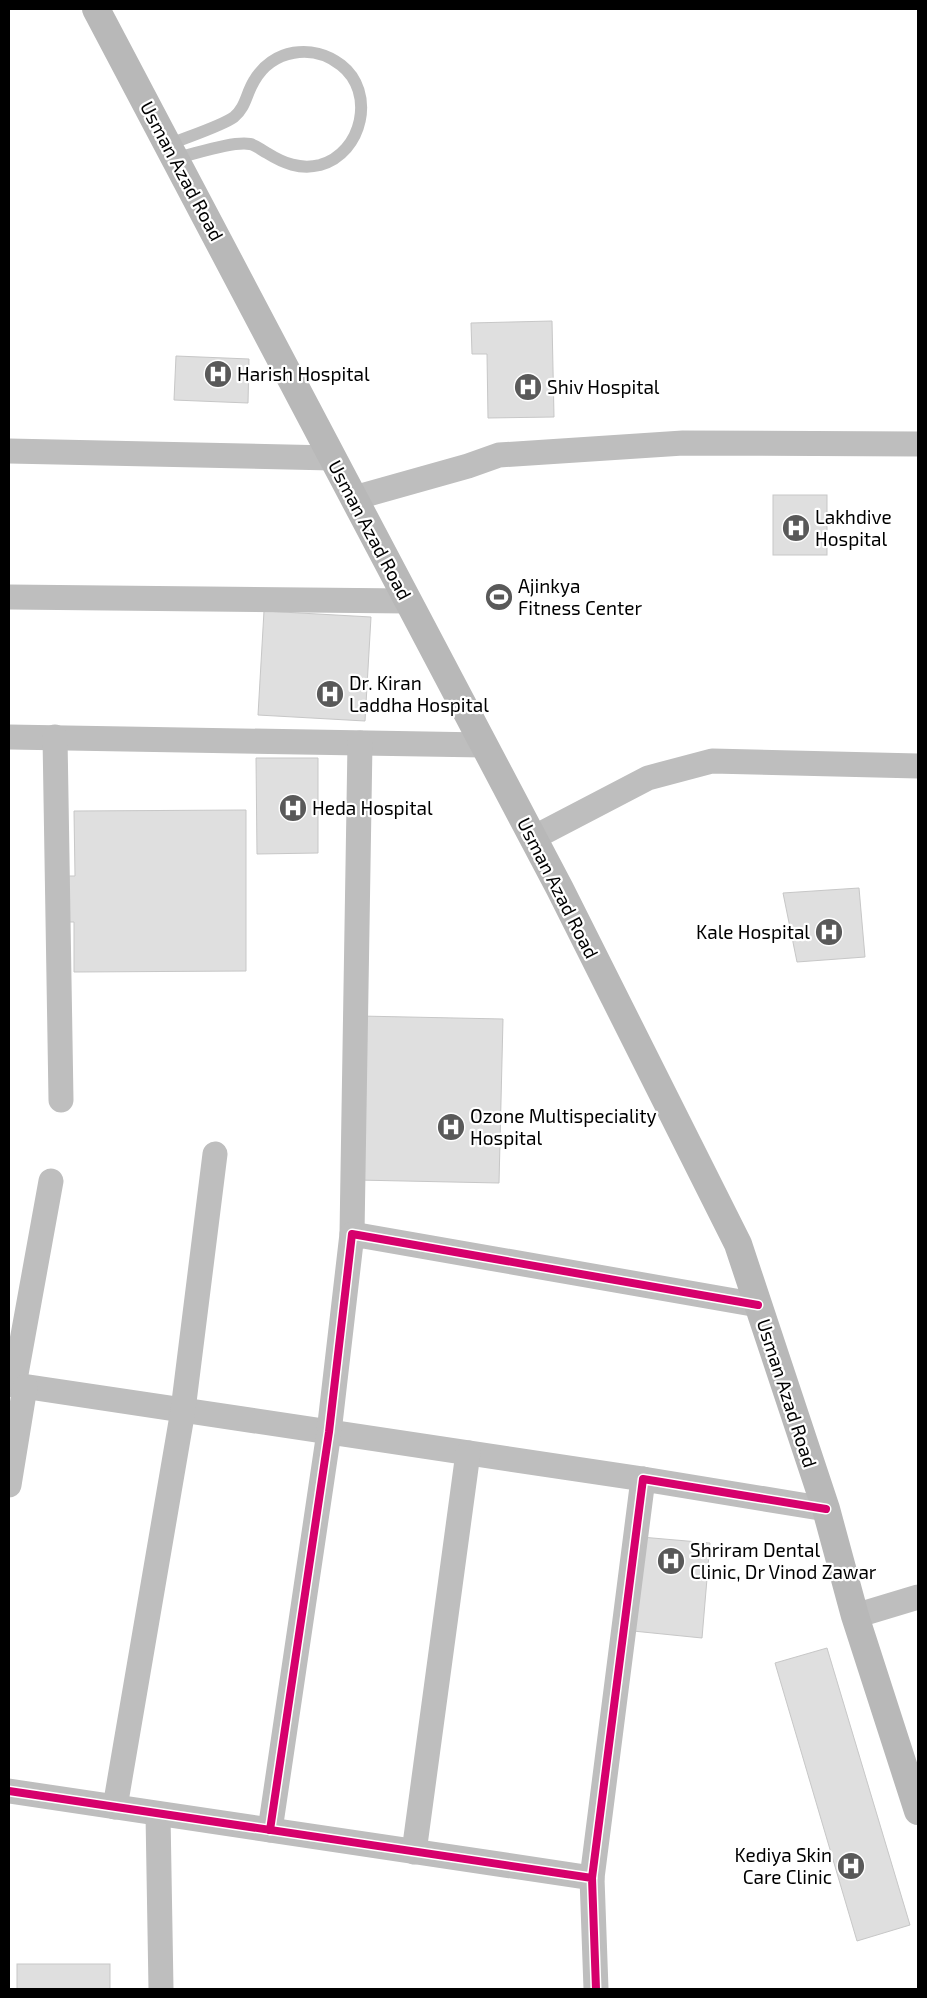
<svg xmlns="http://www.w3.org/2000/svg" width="927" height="1998" font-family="'Exo 2',sans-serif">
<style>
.building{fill:#dfdfdf;stroke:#c7c7c7}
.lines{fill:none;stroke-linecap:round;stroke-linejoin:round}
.lane{stroke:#bebebe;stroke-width:12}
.street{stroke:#bebebe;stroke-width:25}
.secondary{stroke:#b8b8b8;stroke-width:28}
.cycleway-casing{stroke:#fff;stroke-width:11}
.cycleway{stroke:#d6006c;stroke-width:8}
.labels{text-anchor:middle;stroke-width:4.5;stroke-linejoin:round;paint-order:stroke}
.street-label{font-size:19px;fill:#000;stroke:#fff}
.poi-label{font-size:19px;fill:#000;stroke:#fff;text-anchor:start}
</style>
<rect width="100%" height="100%" fill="#fff"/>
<!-- building -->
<g class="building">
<polygon points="552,321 554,417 488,418 487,354 472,354 471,323"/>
<polygon points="176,356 249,359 248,403 174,400"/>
<rect x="773" y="495" width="54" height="60"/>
<polygon points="264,611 371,617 365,721 258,715"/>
<polygon points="256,758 318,758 318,853 257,854"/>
<polygon points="246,810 246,971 74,972 74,922 68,922 67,876 75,876 74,811"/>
<polygon points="859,888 865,957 797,962 783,893"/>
<polygon points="360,1016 503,1019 499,1183 357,1180"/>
<polygon points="641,1537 710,1543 702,1638 633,1631"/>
<polygon points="827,1648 910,1925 857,1941 775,1663"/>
<rect x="17" y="1964" width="93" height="25"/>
</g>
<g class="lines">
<!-- lane -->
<path class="lane" d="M168,145C184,138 222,126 234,117C246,107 246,94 254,81C272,49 313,43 341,65C376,92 363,153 320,165C300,170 283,163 267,153C261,150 256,145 250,144C232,141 195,154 176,158"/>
<!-- street -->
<g class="street">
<polyline points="9,451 332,458"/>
<polyline points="354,498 468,466 499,455 683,443 918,444"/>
<polyline points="9,597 408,601"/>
<polyline points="9,737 484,745"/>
<polyline points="55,737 61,1100"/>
<polyline points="533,838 648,778 712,761 918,766"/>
<polyline points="352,1234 360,743"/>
<polyline points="9,1384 643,1479"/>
<polyline points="14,1385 51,1181"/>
<polyline points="9,1485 25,1387"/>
<polyline points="855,1616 918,1597"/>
<polyline points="9,1791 592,1878 596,1989"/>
<polyline points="115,1807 183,1410 215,1154"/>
<polyline points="158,1814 161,1989"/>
<polyline points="270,1830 329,1432 352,1234 758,1305"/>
<polyline points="414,1852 468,1453"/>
<polyline points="592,1878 643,1479 826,1509"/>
</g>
<!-- secondary -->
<polyline class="secondary" points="96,9 560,889 738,1244 826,1509 855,1616 918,1811"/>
<defs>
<g id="cycleway">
<polyline points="9,1791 592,1878 596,1989"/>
<polyline points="270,1830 329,1432 352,1234 758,1305"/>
<polyline points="592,1878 643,1479 826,1509"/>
</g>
</defs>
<!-- cycleway casing -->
<use href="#cycleway" class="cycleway-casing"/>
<!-- cycleway -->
<use href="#cycleway" class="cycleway"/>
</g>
<!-- icons -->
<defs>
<symbol id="hospital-disc" viewBox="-11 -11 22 22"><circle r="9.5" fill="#595959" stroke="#fff"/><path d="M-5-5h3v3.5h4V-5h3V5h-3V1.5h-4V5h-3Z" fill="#fff"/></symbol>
<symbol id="stadium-disc" viewBox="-11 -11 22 22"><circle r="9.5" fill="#595959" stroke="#fff"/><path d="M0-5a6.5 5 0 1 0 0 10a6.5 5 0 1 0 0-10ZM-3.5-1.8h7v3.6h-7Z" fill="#fff"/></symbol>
</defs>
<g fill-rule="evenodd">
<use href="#hospital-disc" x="202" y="358" width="32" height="32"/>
<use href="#hospital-disc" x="512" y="371" width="32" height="32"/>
<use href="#hospital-disc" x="780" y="512" width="32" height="32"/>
<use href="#stadium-disc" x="483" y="581" width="32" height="32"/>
<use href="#hospital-disc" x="314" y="678" width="32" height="32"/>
<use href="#hospital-disc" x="277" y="792" width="32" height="32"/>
<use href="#hospital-disc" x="813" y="916" width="32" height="32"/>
<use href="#hospital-disc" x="435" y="1111" width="32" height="32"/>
<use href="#hospital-disc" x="655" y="1545" width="32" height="32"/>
<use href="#hospital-disc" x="835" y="1850" width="32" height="32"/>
</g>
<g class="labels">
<!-- street labels -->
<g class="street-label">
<text transform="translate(182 171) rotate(62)" y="7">Usman Azad Road</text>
<text transform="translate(370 530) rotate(62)" y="7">Usman Azad Road</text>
<text transform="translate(558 888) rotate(63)" y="7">Usman Azad Road</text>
<text transform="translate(787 1393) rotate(72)" y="7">Usman Azad Road</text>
</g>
<!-- poi labels -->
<g class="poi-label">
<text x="237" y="381">Harish Hospital</text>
<text x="547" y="394">Shiv Hospital</text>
<text x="815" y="524">Lakhdive<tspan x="815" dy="22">Hospital</tspan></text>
<text x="518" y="593">Ajinkya<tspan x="518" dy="22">Fitness Center</tspan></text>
<text x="349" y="690">Dr. Kiran<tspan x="349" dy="22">Laddha Hospital</tspan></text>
<text x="312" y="815">Heda Hospital</text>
<text x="810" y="939" text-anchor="end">Kale Hospital</text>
<text x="470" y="1123">Ozone Multispeciality<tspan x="470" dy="22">Hospital</tspan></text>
<text x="690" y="1557">Shriram Dental<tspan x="690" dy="22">Clinic, Dr Vinod Zawar</tspan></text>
<text x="832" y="1862" text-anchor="end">Kediya Skin<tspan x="832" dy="22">Care Clinic</tspan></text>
</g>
</g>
<!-- border -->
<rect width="927" height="1998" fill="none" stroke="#000000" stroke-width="20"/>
</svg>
